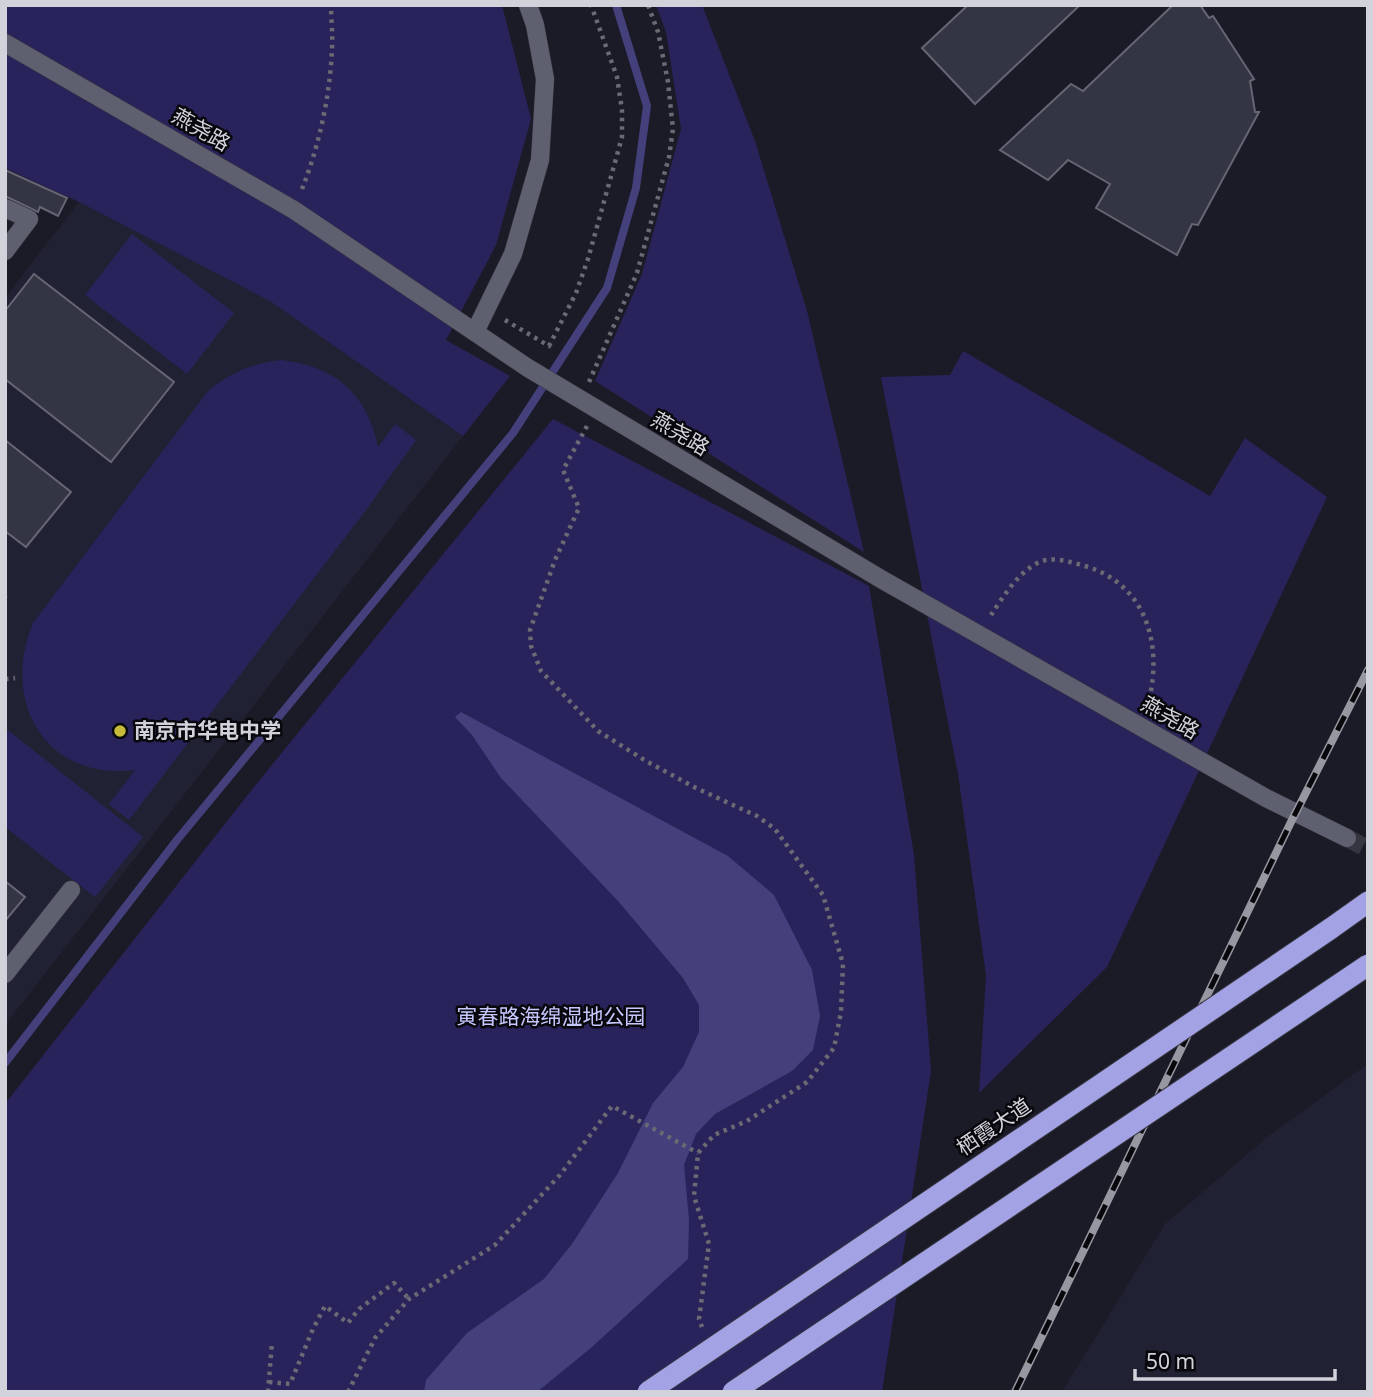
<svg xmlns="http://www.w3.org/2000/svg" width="1373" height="1397" font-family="'Noto Sans','Noto Sans SC',sans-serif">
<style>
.built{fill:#212134}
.green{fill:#29235b}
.water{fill:#44407c}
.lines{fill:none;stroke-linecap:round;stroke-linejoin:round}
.stream{stroke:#44407c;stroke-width:8}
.building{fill:#343543;stroke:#656575;stroke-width:2}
.minor-tunnel{stroke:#363643;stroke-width:18;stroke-dasharray:18 9;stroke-linecap:butt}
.minor-casing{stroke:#373741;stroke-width:19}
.highway-casing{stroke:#373741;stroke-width:23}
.path{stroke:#6a6a75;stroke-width:4.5;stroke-dasharray:3.5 5;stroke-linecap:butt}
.minor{stroke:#5f606f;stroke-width:18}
.highway{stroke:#a2a2e4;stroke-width:21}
.rail-casing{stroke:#9797a1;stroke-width:8}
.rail{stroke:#07070c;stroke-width:5;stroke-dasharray:16;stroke-linecap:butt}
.highway-bridge-casing{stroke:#373741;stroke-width:23;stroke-linecap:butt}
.highway-bridge{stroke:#a2a2e4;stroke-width:21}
.poi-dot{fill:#c7bb3b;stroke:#07070c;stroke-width:2.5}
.labels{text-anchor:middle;stroke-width:5;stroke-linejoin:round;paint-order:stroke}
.street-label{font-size:21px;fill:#d2d2db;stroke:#07070c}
.poi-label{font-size:21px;font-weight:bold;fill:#d2d2db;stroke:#07070c;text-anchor:start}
.park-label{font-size:21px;fill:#c6c7fe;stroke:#07070c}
</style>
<rect width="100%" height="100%" fill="#1b1b28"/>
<!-- built -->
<g class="built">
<polygon points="79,202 271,301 463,436 5,1025 5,298"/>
<polygon points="1368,1064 1368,1392 1062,1392 1165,1224 1270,1135"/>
</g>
<!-- green -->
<g class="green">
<polygon points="5,5 502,5 531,119 496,245 446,340 510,376 463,436 270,301 79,202 5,168"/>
<polygon points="656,5 702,5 755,141 807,311 864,552 595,381 642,274 681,129 666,32"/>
<polygon points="132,234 234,313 187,374 85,295"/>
<polygon points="963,351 1210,496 1245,438 1327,497 1107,967 979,1093 986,975 958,774 881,377 950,375"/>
<path d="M281,360C336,366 367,394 378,447L395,424L416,440L366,510L129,820L109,804L135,770C46,781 0,702 33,623L208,391C231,372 251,364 281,360Z"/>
<polygon points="553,419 869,586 914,855 931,1071 882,1392 5,1392 5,1104 250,792"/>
<polygon points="5,728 143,837 95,897 5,827"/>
</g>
<!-- water -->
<polygon class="water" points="461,712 728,856 774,895 812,970 820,1016 813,1050 792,1071 715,1114 696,1134 684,1165 689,1220 688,1259 592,1347 537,1392 424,1392 426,1380 467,1333 544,1279 572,1244 618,1173 653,1103 683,1067 699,1032 699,1005 683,978 618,901 501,778 472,735 455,717"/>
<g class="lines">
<!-- stream -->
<polyline class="stream" points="5,1063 177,840 513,433 607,288 636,188 647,106 616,5"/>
</g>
<!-- building -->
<g class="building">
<polygon points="968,5 1080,5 975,104 922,48"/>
<polygon points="1173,5 1200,5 1209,18 1213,16 1254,79 1250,81 1255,112 1259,112 1198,225 1192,224 1177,255 1096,208 1110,184 1068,160 1048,180 1000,150 1071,84 1083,91"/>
<polygon points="5,170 67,198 58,216 40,207 38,212 5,196"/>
<polygon points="34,274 174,382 111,462 5,379 5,311"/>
<polygon points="5,440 71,492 26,547 5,531"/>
<polygon points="5,881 25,897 5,921"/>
</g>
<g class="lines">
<!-- minor-tunnel -->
<polyline class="minor-tunnel" points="1347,838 1368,849"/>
<defs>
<g id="minor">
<polyline points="5,43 294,210 528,368 881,579 1266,798 1347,838"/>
<polyline points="5,208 29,219 5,251"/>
<polyline points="475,332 513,254 540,160 545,79 535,25 528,5"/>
<polyline points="5,974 71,890"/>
</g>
<polyline id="highway" points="1330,929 1368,902"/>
</defs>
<!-- minor casing -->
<use href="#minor" class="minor-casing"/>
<!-- highway casing -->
<use href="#highway" class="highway-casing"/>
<!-- path -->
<g class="path">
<path d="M302,189C319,146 330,96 332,49C333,35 331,20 331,5"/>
<polyline points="505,320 549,346 576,293 588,259 622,137 622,110 617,77 591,5"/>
<polyline points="589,382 637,273 669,157 673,129 668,82 658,32 648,5"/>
<polyline points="587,426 563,470 579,508 555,560 530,630 531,646 541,671 598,731 646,761 696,788 757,816 775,829 823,895 843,964 841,1012 834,1048 807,1082 747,1121 714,1135 698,1153 694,1196 709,1244 699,1319 702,1327"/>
<polyline points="5,596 5,598"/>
<path d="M991,615C1003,597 1020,569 1042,561C1056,557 1071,562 1085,566C1149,585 1164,650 1147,707"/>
<polyline points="5,679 15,678"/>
<polyline points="269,1382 290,1384 313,1329 325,1306 348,1323 359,1309 394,1283 409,1299"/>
<polyline points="268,1392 272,1342"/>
<polyline points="348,1392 375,1338 409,1299 495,1245 560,1175 612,1106 698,1153"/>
</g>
<!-- minor -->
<use href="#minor" class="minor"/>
<!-- highway -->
<use href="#highway" class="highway"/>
<defs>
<polyline id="rail" points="1015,1392 1291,822 1368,670"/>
</defs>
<!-- rail casing -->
<use href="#rail" class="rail-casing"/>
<!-- rail -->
<use href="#rail" class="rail"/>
<defs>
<g id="highway-bridge">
<polyline points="648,1392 1330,929"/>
<polyline points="733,1392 1368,965"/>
</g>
</defs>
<!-- highway-bridge casing -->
<use href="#highway-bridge" class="highway-bridge-casing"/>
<!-- highway-bridge -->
<use href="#highway-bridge" class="highway-bridge"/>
</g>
<!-- markers -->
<circle class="poi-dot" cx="120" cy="731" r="7"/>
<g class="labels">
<!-- street labels -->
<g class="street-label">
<text transform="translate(201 130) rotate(30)" y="7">燕尧路</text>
<text transform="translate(680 434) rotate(31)" y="7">燕尧路</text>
<text transform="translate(1170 718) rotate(30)" y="7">燕尧路</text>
<text transform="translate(994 1127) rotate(-34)" y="7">栖霞大道</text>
</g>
<!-- poi labels -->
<g class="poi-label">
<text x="134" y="738">南京市华电中学</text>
</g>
<!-- park labels -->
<g class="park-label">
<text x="551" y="1024">寅春路海绵湿地公园</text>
</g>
</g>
<!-- border -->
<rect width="1373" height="1397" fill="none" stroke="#d2d2db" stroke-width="14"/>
<!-- scale -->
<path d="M1135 1369v10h200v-10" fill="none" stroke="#d2d2db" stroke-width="3.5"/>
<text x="1146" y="1369" font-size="21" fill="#d2d2db" stroke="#07070c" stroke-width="5" paint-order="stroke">50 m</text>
</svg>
